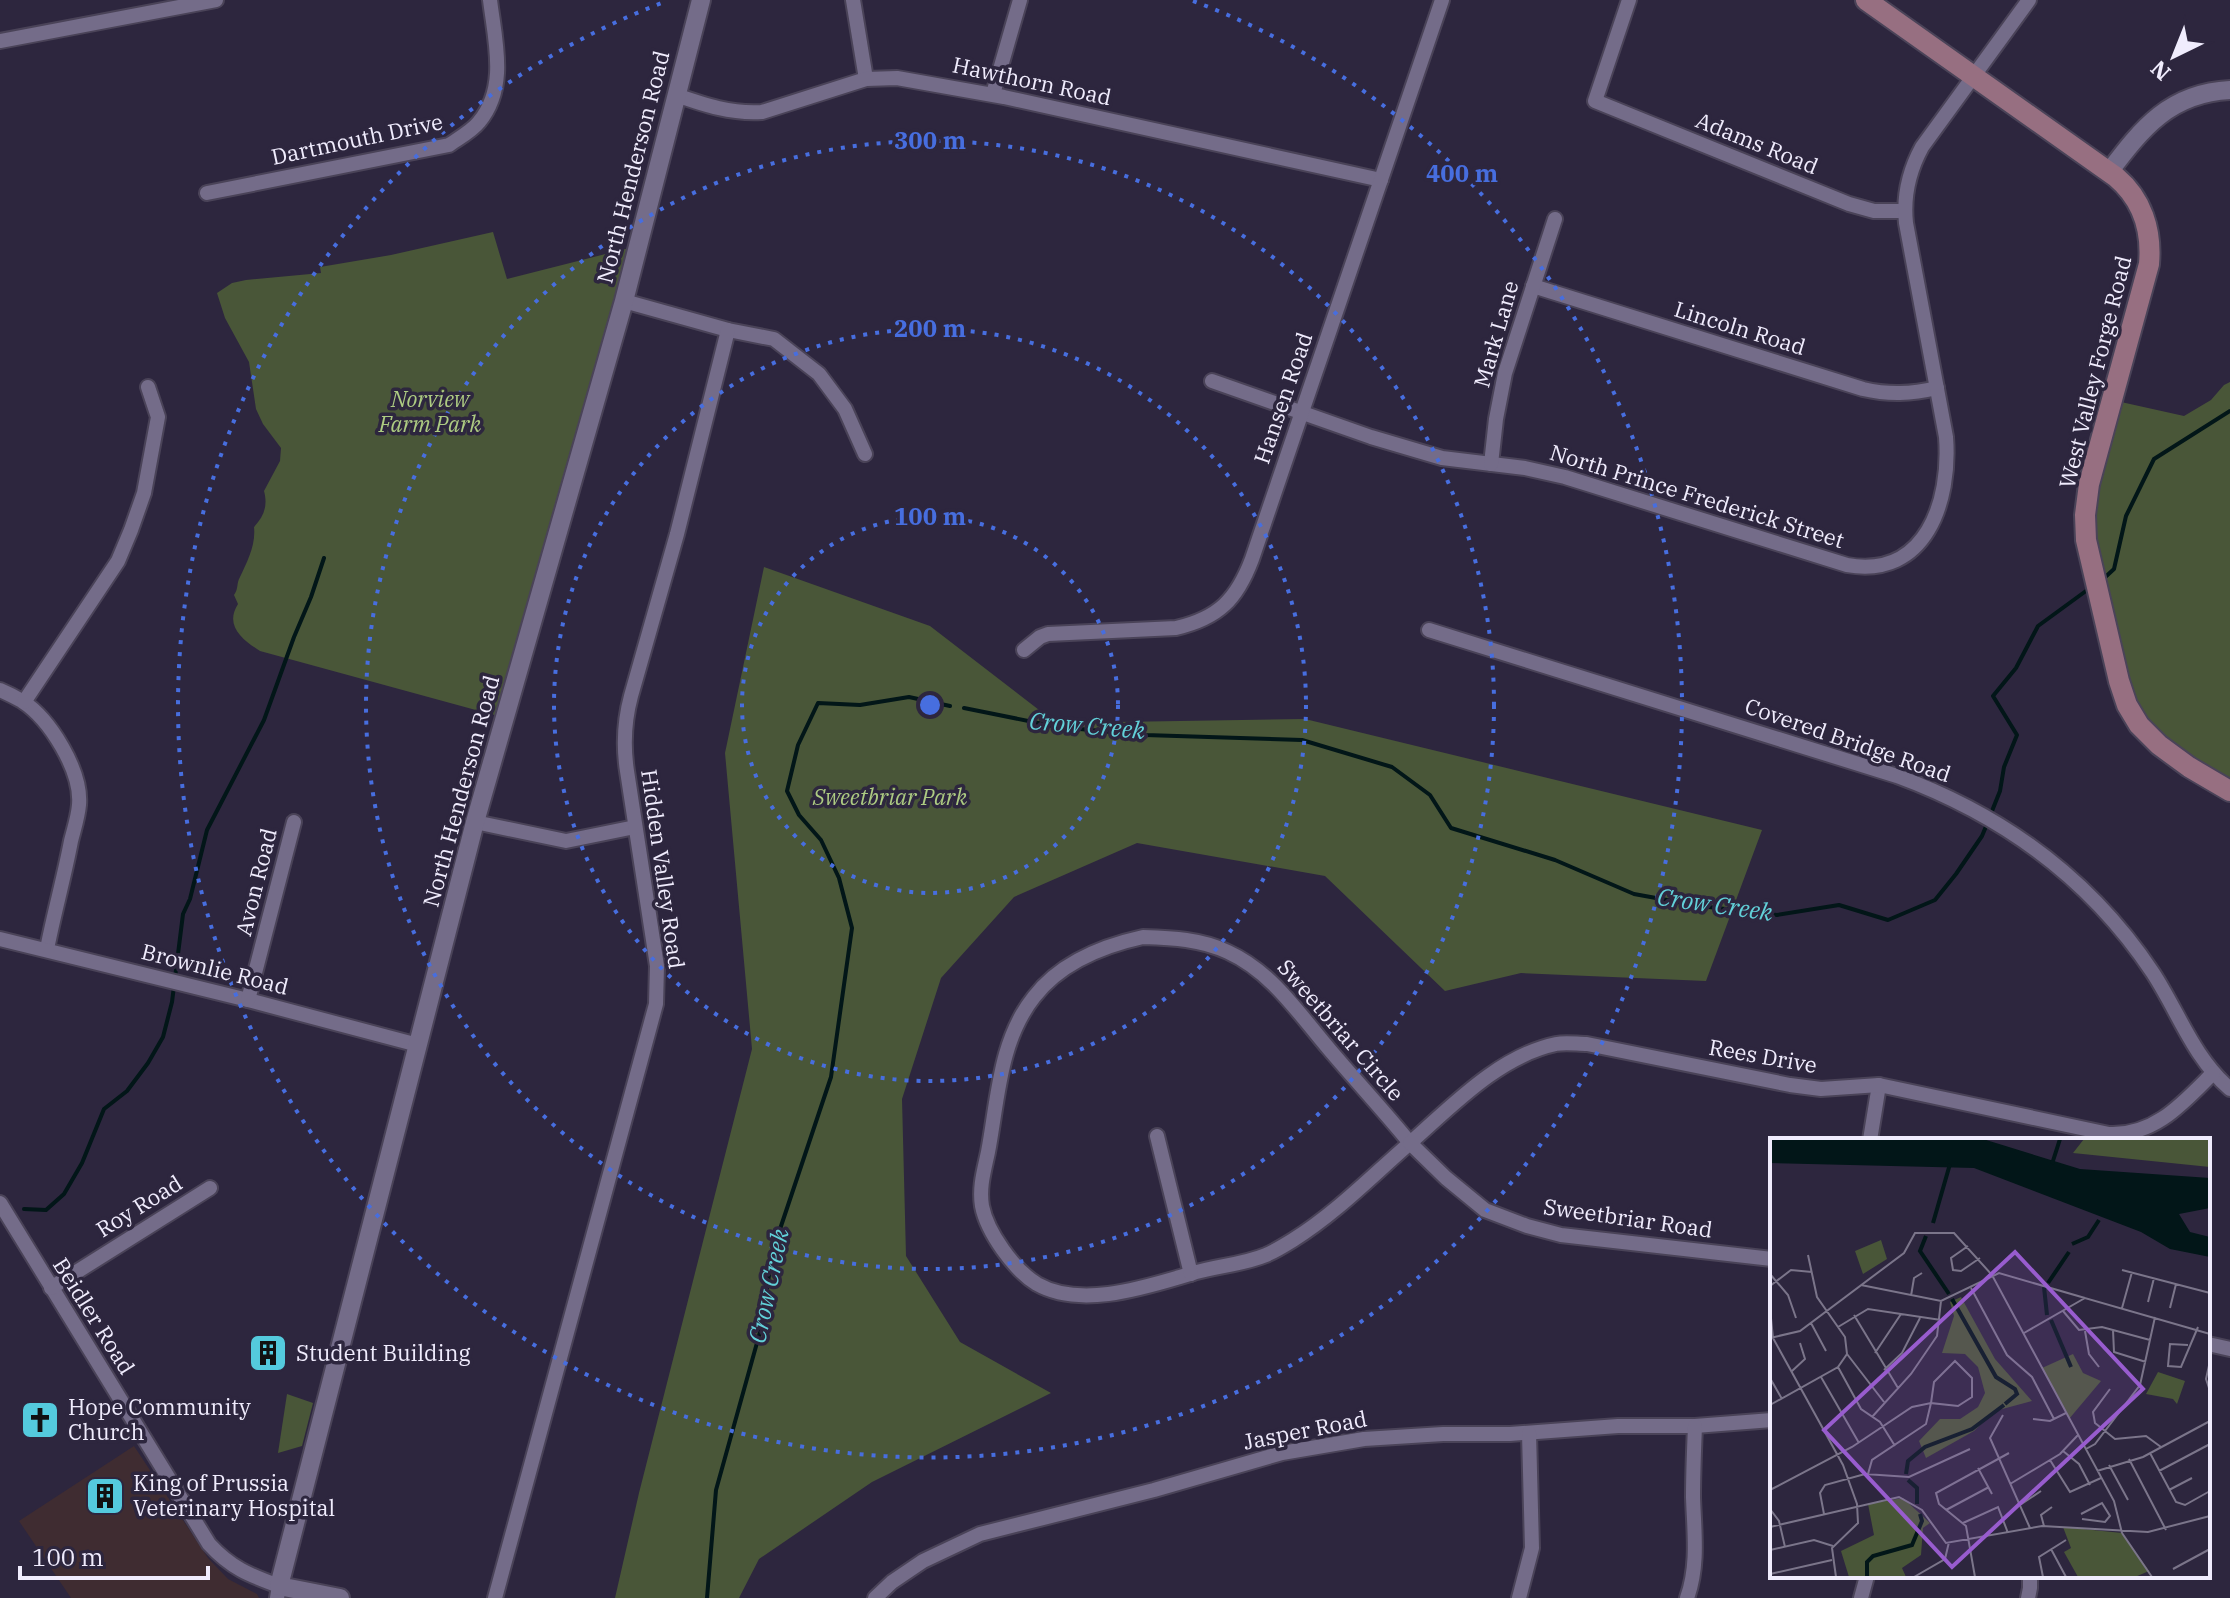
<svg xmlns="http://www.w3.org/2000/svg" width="2230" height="1598" font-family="'IBM Plex Serif',serif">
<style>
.commercial{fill:#3f2c31}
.green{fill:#495638}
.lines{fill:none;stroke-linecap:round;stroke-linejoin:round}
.stream{stroke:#021618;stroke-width:4}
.minor-casing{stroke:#4a4358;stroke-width:18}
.tertiary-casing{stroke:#4a4358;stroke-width:22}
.secondary-casing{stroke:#4a4358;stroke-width:24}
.minor{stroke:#746c89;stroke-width:14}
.tertiary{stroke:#746c89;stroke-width:18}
.secondary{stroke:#976f81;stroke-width:20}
.ring{fill:none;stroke:#476edf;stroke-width:4;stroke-dasharray:4 8}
.labels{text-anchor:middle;stroke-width:7;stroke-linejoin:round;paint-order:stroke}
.street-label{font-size:22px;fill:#f0ecfd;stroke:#2d263e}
.park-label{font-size:22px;font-style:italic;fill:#adcb82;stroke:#2d263e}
.poi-label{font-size:22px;fill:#f0ecfd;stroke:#2d263e;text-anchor:start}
.water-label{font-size:24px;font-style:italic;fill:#62d1d9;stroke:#2d263e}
.inset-river{fill:none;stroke:#021618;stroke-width:4}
.inset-road{fill:none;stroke:#7b758a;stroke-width:2}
.view{fill:#985cce;fill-opacity:0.15;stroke:#985cce;stroke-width:4}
.inset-edge{fill:none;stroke:#f0ecfd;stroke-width:4}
.centre{fill:#476edf;stroke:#2d263e;stroke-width:4}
.ring-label{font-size:24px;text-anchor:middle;font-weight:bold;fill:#476edf;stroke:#2d263e;stroke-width:7;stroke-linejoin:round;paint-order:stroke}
</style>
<rect width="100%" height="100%" fill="#2d263e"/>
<!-- commercial -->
<polygon class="commercial" points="134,1446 208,1558 228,1579 257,1594 259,1598 71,1598 19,1521"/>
<!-- green -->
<g class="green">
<path d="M493,232L507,279L637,246L505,718L260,651C243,640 224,626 238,604L234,595C239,588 236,584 240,577C247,562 256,545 254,527C264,516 268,506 264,491L280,461L281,448L263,424L256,409L249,362L225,318L217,293L232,283L246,280L321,273L320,267L391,255Z"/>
<polygon points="2230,382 2230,791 2139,725 2086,540 2112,400 2184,416 2211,400 2224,385"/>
<polygon points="764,567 930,626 1056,723 1305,719 1762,830 1706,981 1521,973 1445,991 1325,876 1137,843 1014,897 941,978 902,1099 906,1256 960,1342 1051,1393 872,1482 759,1559 739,1598 615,1598 639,1493 752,1049 725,753"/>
<polygon points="287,1394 313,1403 302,1446 278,1453"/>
</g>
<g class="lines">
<!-- stream -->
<g class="stream">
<polyline points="2101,581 2114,569 2126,516 2154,459 2230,411"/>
<polyline points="964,708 1058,727 1145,735 1302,740 1392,767 1430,795 1451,828 1555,860 1634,894 1700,906 1777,915 1839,905 1888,920 1935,900 1956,874 1982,836 1987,824"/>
<polyline points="1990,816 2000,791 2004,767 2017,735 1993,696 2016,668 2038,626 2090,588"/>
<polyline points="24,1209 46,1210 64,1194 82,1163 104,1109 127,1091 148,1063 163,1037 172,1002 183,914 190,899 207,830 264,720 294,637 311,597 324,558"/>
<polyline points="707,1598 716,1490 760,1332 773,1250 831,1077 852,928 839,878 821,840 799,815 787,791 798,745 818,703 860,705 909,697 950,706"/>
</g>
<defs>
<g id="minor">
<polyline points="853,0 866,79"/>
<polyline points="1629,0 1595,101 1849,204 1874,211 1905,211"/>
<polyline points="0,41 216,0"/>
<polyline points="993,94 1020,0"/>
<path d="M676,95C705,105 731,114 762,112L866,79L897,78L1004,97L1381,180"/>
<path d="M207,193L449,145C459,138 472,131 479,122C508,87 495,41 490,0"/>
<path d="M1533,286L1863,389C1889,395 1911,394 1937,388"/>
<polyline points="624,301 728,330 774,339 819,374 845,409 865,454"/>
<path d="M1212,381L1371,437L1442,458L1525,468L1565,477L1847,565C1926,579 1951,501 1946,437L1906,223C1903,195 1909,171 1922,147L2029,0"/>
<polyline points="1491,464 1496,419 1505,373 1555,219"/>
<path d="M1429,630L1897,776C2003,815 2090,878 2153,973C2179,1013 2193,1057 2230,1089"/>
<path d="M1024,650L1040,637L1048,634L1176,628C1219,618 1237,599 1252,559L1442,0"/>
<path d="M0,690C7,693 15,697 22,701C50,719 82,771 79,805C78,817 74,829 71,841C64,878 54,913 47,949"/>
<polyline points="24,702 118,561 131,530 144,493 158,417 148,387"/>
<polyline points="475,822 566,841 635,827"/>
<path d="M1143,937C1172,938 1201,939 1228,952C1272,972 1299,1014 1329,1049C1356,1081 1384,1111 1410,1143C1372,1176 1335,1214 1293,1240C1285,1245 1275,1251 1266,1255C1242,1265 1215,1266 1190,1274C1146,1287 1081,1309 1037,1284C1014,1270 987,1232 982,1206C979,1187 984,1171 988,1152C998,1100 999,1041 1034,997C1060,963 1102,946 1143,937Z"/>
<polyline points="0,939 248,1000 418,1045"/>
<polyline points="248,1000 294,822"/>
<polyline points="1157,1136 1191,1274"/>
<polyline points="1870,1140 1879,1085"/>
<path d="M0,1203L209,1544C231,1568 249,1575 279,1586L277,1598"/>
<path d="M1772,1259L1561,1235L1527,1226L1485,1210L1446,1178L1410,1143C1452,1106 1499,1056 1556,1044C1566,1042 1577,1044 1587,1044L1790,1085L1821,1089L1879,1085L2109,1134C2155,1136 2183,1103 2213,1073"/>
<polyline points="51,1288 210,1188"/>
<polyline points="2208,1344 2230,1349"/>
<path d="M495,1598L656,1004L657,966L627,771C623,745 624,722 631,696L677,534L728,330"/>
<polyline points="875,1598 892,1582 923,1561 980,1534 1154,1490 1282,1453 1364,1439 1443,1434 1510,1434 1618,1426 1695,1426 1772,1420"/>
<polyline points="1519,1598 1532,1548 1529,1433"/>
<path d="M1687,1598C1699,1565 1694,1530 1693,1497C1693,1473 1694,1450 1695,1426"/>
<polyline points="1861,1598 1867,1576"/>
<polyline points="2028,1598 2030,1588 2030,1576"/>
</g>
<g id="tertiary">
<path d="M2109,172C2142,128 2170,93 2230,90"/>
<polyline points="340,1598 279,1586 475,822 624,301 701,0"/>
</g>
<path id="secondary" d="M1866,0L2116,177C2142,199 2152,230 2149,264L2089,484L2085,515L2086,540L2119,681L2127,705L2139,725L2159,745L2189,767L2230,791"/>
</defs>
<!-- minor casing -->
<use href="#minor" class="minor-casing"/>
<!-- tertiary casing -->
<use href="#tertiary" class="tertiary-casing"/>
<!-- secondary casing -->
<use href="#secondary" class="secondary-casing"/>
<!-- minor -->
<use href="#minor" class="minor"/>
<!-- tertiary -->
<use href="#tertiary" class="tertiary"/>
<!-- secondary -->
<use href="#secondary" class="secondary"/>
</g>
<!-- distance rings -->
<g class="ring">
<circle cx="930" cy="705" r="188"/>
<circle cx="930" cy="705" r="376"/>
<circle cx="930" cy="705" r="564"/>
<path d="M1193 1A752 752 0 1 1 667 1"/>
</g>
<!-- icons -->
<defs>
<symbol id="building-square" viewBox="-11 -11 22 22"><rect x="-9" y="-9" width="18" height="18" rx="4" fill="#54cadd" stroke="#2d263e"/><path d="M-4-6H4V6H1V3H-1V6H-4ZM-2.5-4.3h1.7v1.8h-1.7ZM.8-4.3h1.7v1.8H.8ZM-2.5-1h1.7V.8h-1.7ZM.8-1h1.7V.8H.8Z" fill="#111"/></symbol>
<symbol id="church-square" viewBox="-11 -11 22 22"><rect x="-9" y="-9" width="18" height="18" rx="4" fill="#54cadd" stroke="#2d263e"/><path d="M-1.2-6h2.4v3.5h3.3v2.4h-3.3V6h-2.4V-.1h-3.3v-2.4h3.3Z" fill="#111"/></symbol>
</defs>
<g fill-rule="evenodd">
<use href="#building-square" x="246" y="1331" width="44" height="44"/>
<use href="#church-square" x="18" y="1398" width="44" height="44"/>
<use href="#building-square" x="83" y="1474" width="44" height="44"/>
</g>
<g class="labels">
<!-- street labels -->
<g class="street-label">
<text transform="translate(1032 81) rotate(12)" y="8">Hawthorn Road</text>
<text transform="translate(357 139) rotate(-12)" y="8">Dartmouth Drive</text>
<text transform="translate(1757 143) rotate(22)" y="8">Adams Road</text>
<text transform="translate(633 167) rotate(-76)" y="8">North Henderson Road</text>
<text transform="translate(1740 328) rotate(17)" y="8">Lincoln Road</text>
<text transform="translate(1496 334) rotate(-74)" y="8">Mark Lane</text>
<text transform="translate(2095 372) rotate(-76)" y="8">West Valley Forge Road</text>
<text transform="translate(1283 398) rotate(-71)" y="8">Hansen Road</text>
<text transform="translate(1697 496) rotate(17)" y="8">North Prince Frederick Street</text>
<text transform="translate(1848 740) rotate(19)" y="8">Covered Bridge Road</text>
<text transform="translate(461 791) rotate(-75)" y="8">North Henderson Road</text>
<text transform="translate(663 869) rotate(82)" y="8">Hidden Valley Road</text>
<text transform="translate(256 882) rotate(-76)" y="8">Avon Road</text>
<text transform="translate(215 969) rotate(14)" y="8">Brownlie Road</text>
<text transform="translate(1341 1030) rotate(49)" y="8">Sweetbriar Circle</text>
<text transform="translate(1763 1056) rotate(10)" y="8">Rees Drive</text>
<text transform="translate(139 1206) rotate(-32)" y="8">Roy Road</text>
<text transform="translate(1628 1218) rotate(8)" y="8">Sweetbriar Road</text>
<text transform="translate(94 1316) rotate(58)" y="8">Beidler Road</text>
<text transform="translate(1305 1430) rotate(-11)" y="8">Jasper Road</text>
</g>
<!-- park labels -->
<g class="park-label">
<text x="430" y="407">Norview<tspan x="430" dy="25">Farm Park</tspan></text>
<text x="890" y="805">Sweetbriar Park</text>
</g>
<!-- poi labels -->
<g class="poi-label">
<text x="296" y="1361">Student Building</text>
<text x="68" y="1415">Hope Community<tspan x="68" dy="25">Church</tspan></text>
<text x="133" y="1491">King of Prussia<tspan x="133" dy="25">Veterinary Hospital</tspan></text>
</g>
<!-- water labels -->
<g class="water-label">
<text transform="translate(1087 726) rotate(5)" y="8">Crow Creek</text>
<text transform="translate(1715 905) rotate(8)" y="8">Crow Creek</text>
<text transform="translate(769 1286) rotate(-78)" y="8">Crow Creek</text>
</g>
</g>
<!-- overview -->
<g transform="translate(1770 1138)">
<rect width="440" height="440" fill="#2d263e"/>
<path d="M314,1H440V29L303,15ZM111,102L117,121L93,136L85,113ZM191,159L225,221L262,263L225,273L204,293L156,320L149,303L170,281H190L208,269L215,255L208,229L195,216L172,215L184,178L180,164ZM303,216L313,235L331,243L299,281L272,230ZM388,234L415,243L407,266L403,261L376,256ZM133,360L160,385L153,390L151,417L132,430L136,439H79L71,413L104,397L98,366ZM293,389L352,395L379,433L365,439H308L294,414L301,410Z" fill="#495638"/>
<path d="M0,1H213L310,31L440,40V70L409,76L420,94L440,99V119L400,111L371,94L204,30L0,25Z" fill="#021618"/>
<path class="inset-river" d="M282,26L290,1M163,85L180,26M156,98L150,113L179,156M302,106L318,99L329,82M278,145L299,114M274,149L277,177M182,161L226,239L245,251L247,256L235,266M281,182L301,229M136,336L138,323L155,309L202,291L234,267M138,342L147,350V366M97,439V424L103,418L142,407L152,383L150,376"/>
<path class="inset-road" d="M198,108L181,120L183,132L191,133L210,120M352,132L440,155M0,136L18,157L26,180M91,147L171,163L229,135L315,160M0,148L21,132L42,134M201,150L237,217L262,239L284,281M141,158L144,140L152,135M378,164L384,140M0,170L3,200M352,170L362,134M400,170L406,146M293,173L309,192L332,189L380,202M84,177L128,250M41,185L56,213M68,189L98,171L171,182M343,192L344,214L376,224M315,193L319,216L329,229M254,195L315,160L440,196M0,200L30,193L134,115L145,95H184L222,137L344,363L352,395M3,200L73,327L87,366L88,385L62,410L66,439M418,207L400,206L398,228L411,229L428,189M105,215L131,176M77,216L114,264M185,223L202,240V259L188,268L161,265L164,244ZM440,223L436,241L440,253M68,229L91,271L110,284L125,308M114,232L132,215L150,180M22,233L35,221L30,205M51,239L89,305M0,240L12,261M340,251L323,274L325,285L345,301L376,298L391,309M0,267L68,229L77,216L75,199L47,159L38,117M233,277L220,300L260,390M102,279L141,236L167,198L171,163M263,281L280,283L296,275M316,311L325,306L370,247L385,179M293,313L309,326L320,347M380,315L406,364L415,367L440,353M359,321L396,392M280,322L300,354L331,340M339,327L358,362M208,330L222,356M327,333L373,319L440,283M389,333L440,306M240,346L290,316L308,297M0,352L82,309L142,269L161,265L156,286L102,322L98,336M399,352L422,340M250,367L271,353M0,371L9,383L15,409M176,372L219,349M54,376L50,355L55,347L95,336L139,339L200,311M311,376L332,365L340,378L335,384L312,381M193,385L228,369L238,395M274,388L271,377L282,369M0,389L129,359L152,372L176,405L272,388L378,394L440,378M352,395L382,439M281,411L296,439M0,412L44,402L63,408M403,431L440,411M0,436L62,422M144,439L175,421L179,404M205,439L196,388L169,366L166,355L239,315M273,439L269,419L296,402"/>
<path class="view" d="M245,114L373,251L182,429L54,292Z"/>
<rect width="440" height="440" class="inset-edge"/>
</g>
<circle cx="930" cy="705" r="12" class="centre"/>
<g class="ring-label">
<text x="930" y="149">300 m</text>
<text x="1462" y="182">400 m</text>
<text x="930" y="337">200 m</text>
<text x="930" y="525">100 m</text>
</g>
<!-- north arrow -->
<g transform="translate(2174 56) rotate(223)" stroke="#2d263e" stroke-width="6" paint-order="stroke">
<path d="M0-6L14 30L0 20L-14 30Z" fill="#f0ecfd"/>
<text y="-12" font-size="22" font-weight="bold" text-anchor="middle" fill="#f0ecfd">N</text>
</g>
<!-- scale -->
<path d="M20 1566v12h188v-12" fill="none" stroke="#f0ecfd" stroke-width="4"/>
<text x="32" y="1566" font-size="24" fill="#f0ecfd" stroke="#2d263e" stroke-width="6" paint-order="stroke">100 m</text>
</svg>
